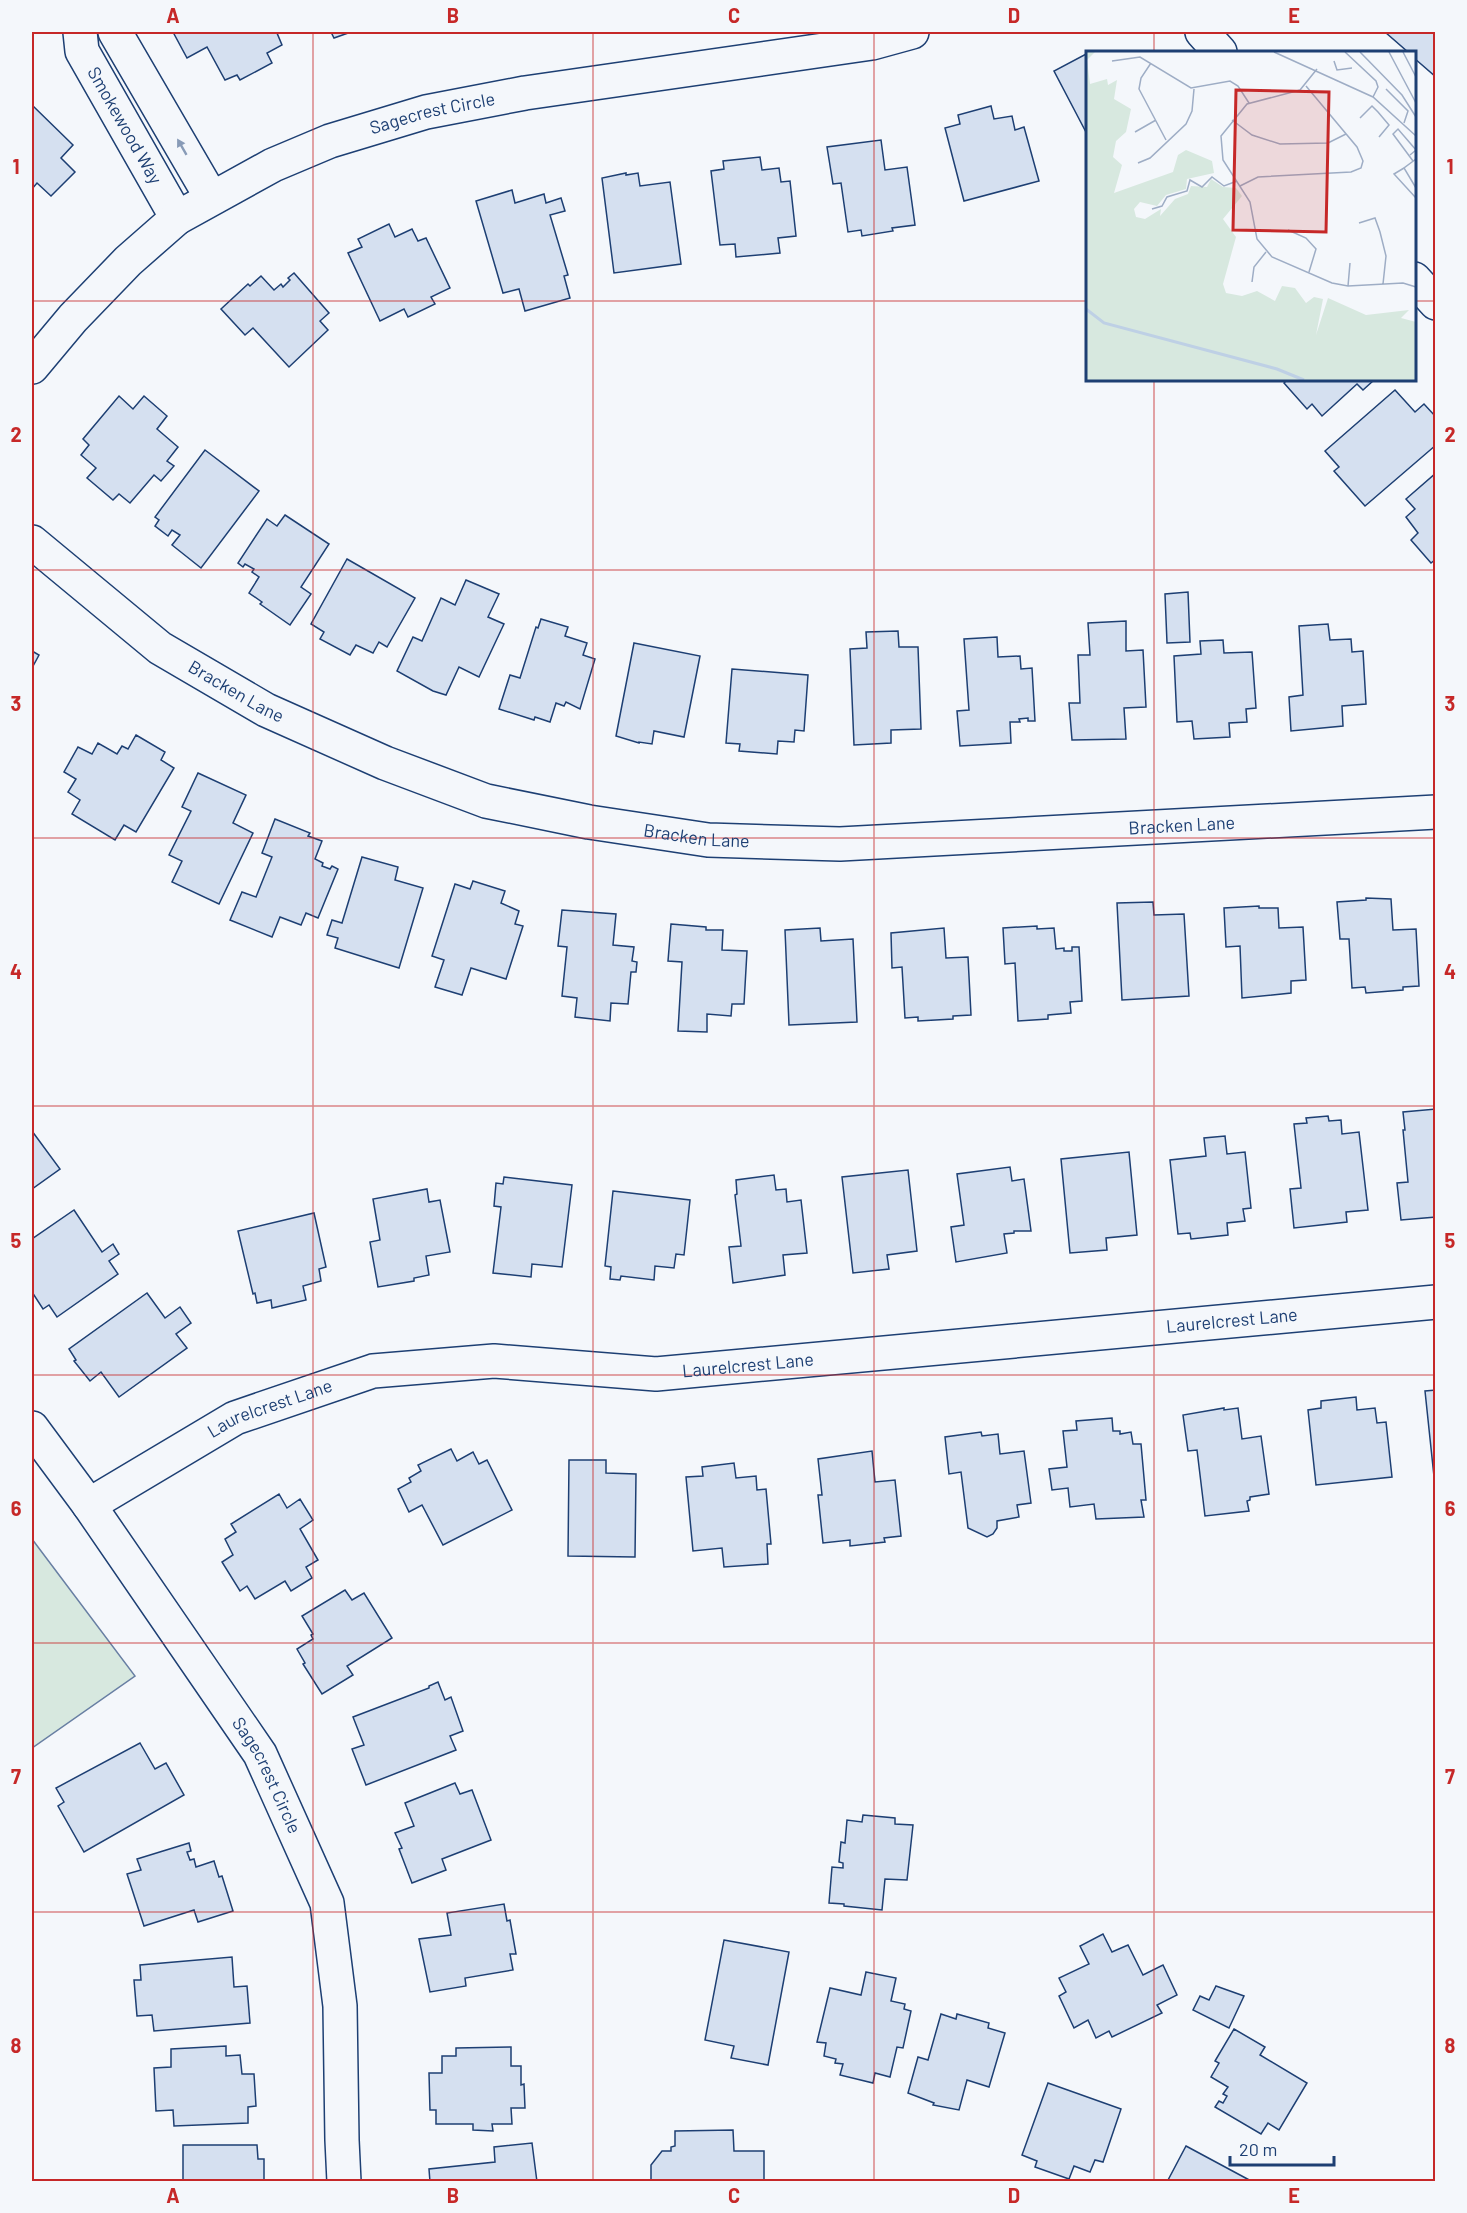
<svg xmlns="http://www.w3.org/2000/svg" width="1467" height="2213" font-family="Barlow,sans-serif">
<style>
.green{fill:#d7e8df;stroke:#687fa3;stroke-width:1.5}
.building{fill:#d5e0f0;stroke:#1d3f73;stroke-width:1.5}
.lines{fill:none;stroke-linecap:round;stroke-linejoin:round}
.minor-casing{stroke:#1d3f73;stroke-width:36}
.minor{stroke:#f4f7fb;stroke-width:33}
.oneway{fill:#889bb7}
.grid{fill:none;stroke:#c62828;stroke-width:1.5;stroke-opacity:0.55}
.labels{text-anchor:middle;stroke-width:4.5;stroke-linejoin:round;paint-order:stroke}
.street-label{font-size:18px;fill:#1d3f73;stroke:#f4f7fb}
.inset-river{fill:none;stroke:#bed0e5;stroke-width:3}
.inset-road{fill:none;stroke:#9eadc5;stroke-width:1.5}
.view{fill:#c62828;fill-opacity:0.15;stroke:#c62828;stroke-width:3}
.inset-edge{fill:none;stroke:#1d3f73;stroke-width:3}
.neatline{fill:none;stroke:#c62828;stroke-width:2}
.grid-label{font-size:20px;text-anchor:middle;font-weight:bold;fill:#c62828}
</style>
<rect width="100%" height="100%" fill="#f4f7fb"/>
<!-- green -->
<polygon class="green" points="32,1539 135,1676 32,1748"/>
<!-- building -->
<g class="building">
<polygon points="173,32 279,32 277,33 282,45 267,53 272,63 240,80 237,75 225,80 207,47 187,58"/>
<polygon points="331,32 351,32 334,38"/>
<polygon points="1385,32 1436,32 1436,77 1414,58 1414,52 1408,52"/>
<polygon points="1088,53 1088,136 1054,71"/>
<polygon points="32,105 73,145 61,158 75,172 51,196 37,183 32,189"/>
<polygon points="991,106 994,119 1012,116 1015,130 1024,127 1039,181 964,201 945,128 960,124 958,115"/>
<polygon points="881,140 885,170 907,167 915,225 892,228 893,231 862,236 861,230 848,232 841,183 833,184 827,147"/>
<polygon points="760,157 762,170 779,168 781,182 790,181 796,236 778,238 780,253 736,257 735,244 720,245 711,171 724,169 723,161"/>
<polygon points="626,173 626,175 638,173 640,186 670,182 681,264 614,273 602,178"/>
<polygon points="512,190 515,203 544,194 546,203 561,198 565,211 550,215 568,275 564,276 570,298 525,311 519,289 503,293 476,201"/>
<polygon points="389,224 395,237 412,229 418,241 426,238 450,288 431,297 435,304 408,317 404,309 380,321 348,253 362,247 358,239"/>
<polygon points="294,273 329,313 320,321 328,330 289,367 253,328 245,335 221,309 248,284 250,286 261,276 274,290 281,284 283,287 290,280 288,278"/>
<polygon points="1287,380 1374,380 1363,390 1357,384 1322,416 1312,404 1307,409 1284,383"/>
<polygon points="1395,390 1415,412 1424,404 1436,417 1436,445 1365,506 1334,471 1339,467 1325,451"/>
<polygon points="119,396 133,409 144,396 167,416 157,429 178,447 167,461 174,466 161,481 154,475 130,503 119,494 113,500 87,478 96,468 81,455 89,445 83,439"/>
<polygon points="205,450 259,491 201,568 172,545 180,535 172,530 168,536 155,526 159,520 155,517"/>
<polygon points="1436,473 1436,559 1431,563 1411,540 1418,533 1406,517 1415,509 1406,499"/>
<polygon points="285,515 329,544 301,587 311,594 290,625 260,604 262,602 249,593 259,577 252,572 254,569 245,564 243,567 238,563 267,519 277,526"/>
<polygon points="347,559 415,598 387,647 379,642 373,653 356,645 350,655 320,639 324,632 311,624"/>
<polygon points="466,580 499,594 488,617 504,624 479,677 459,667 446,695 433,691 397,671 413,637 422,641 441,598 455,605"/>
<polygon points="1188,592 1190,642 1167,643 1165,594"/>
<polygon points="541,619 568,627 565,636 587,643 583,655 595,659 580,709 566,702 564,706 556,703 550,722 535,717 534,720 499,709 510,675 520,678 536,627 538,628"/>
<polygon points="1126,621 1126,651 1143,650 1146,707 1124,708 1126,739 1072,740 1069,703 1080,703 1078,655 1090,655 1088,623"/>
<polygon points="1328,624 1330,640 1351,639 1352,652 1363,651 1366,704 1342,706 1343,726 1291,731 1289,697 1303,695 1299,626"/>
<polygon points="898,631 899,647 918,647 921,729 891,730 891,743 854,745 850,649 867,648 866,632"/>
<polygon points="997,637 998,657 1020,656 1021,669 1032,668 1035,721 1028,721 1028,718 1019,719 1020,722 1010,722 1011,743 960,746 957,711 969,710 964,639"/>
<polygon points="1223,640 1224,653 1252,652 1256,708 1246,709 1247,722 1229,723 1230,737 1194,739 1192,721 1177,722 1174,656 1201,654 1200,641"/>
<polygon points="634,643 700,656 684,737 654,731 652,744 639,742 639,743 616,736"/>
<polygon points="32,651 39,655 32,668"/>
<polygon points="732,669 808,675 804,731 795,730 794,742 778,741 777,754 739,751 740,744 726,743"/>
<polygon points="136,735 165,752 161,760 174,768 136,832 124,825 115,840 72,814 80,800 68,792 76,779 64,772 78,747 92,754 98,743 117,754 122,746 128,749"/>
<polygon points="198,773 246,795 233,823 253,833 219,904 172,882 182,861 169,855 191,811 182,807"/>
<polygon points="275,819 310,833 308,836 322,841 315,859 323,863 322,866 330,869 332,866 338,869 318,918 306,913 301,925 280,917 272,937 230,920 242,892 256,897 272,857 262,853"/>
<polygon points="362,857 398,867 395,880 423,888 399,968 335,948 338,938 327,935 332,920 342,923"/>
<polygon points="473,881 505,891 501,903 519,911 515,924 523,926 506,979 471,968 462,995 435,987 444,960 432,956 455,884 470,889"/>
<polygon points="1366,898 1391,899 1393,930 1416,929 1419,986 1403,987 1403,990 1366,993 1365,987 1352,988 1349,939 1340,939 1337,902 1366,900"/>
<polygon points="1153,902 1154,915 1184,914 1189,996 1122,1000 1117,903"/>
<polygon points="1259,906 1259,908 1278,908 1279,928 1303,927 1306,980 1291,981 1291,993 1242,998 1240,946 1226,947 1224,908"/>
<polygon points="562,910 616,914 613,945 634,947 632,961 637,962 636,972 631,972 628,1004 611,1003 610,1021 575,1017 577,998 562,996 567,947 558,946"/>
<polygon points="671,924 706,927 706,930 723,930 722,950 747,951 744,1004 732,1004 731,1016 707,1014 707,1032 678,1031 682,962 668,961"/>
<polygon points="1037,926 1037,929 1054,928 1056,949 1064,948 1064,951 1072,951 1072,947 1079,947 1082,1001 1070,1002 1071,1013 1048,1015 1048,1019 1018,1021 1015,963 1005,964 1003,928"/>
<polygon points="820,928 821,941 853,939 857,1022 789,1025 785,930"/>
<polygon points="944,928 946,958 968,957 971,1015 953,1016 953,1019 918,1021 918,1017 905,1018 902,967 892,968 891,933"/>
<polygon points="1436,1109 1436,1217 1401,1220 1397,1183 1408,1182 1403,1130 1405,1130 1403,1112"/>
<polygon points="1328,1116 1329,1121 1341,1120 1342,1134 1359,1132 1368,1210 1346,1212 1347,1222 1294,1228 1290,1189 1301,1188 1294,1124 1307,1123 1306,1118"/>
<polygon points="32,1131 60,1169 32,1189"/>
<polygon points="1225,1136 1227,1154 1245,1152 1251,1208 1243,1209 1245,1221 1227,1223 1228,1235 1191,1239 1190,1233 1178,1234 1170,1160 1206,1156 1204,1138"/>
<polygon points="1129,1152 1137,1235 1106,1238 1107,1250 1070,1253 1061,1159"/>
<polygon points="1010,1167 1012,1181 1024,1179 1031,1231 1014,1231 1014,1233 1004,1234 1007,1253 956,1262 951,1227 964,1225 957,1174"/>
<polygon points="908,1170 917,1251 887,1255 889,1269 853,1273 842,1177"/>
<polygon points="774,1175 776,1190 786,1189 787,1202 801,1200 807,1253 783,1255 785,1275 733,1283 729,1247 741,1246 735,1195 737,1194 736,1180"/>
<polygon points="504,1177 572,1185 562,1267 532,1264 531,1277 493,1273 501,1207 494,1206 496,1183 503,1184"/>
<polygon points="427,1189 429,1202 440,1200 450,1252 426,1256 429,1275 414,1278 414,1281 378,1287 370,1242 380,1240 373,1199"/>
<polygon points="613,1191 690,1200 684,1255 676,1254 674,1268 655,1266 654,1280 621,1276 620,1280 610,1279 611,1267 605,1266"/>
<polygon points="74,1210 102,1252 113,1244 119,1254 109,1261 118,1274 57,1317 49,1305 43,1309 32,1292 32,1239"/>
<polygon points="314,1213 326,1267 319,1269 321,1281 303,1286 306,1300 272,1308 271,1300 257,1303 255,1293 253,1294 238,1231"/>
<polygon points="147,1293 165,1318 180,1307 191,1323 176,1334 187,1348 119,1397 101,1372 90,1381 74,1361 76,1360 69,1349"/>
<polygon points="1436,1390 1436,1486 1435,1486 1425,1391"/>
<polygon points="1356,1397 1357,1410 1375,1408 1377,1423 1386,1422 1392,1477 1316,1485 1308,1410 1321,1408 1321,1401"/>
<polygon points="1224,1408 1224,1410 1238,1408 1242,1439 1261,1436 1269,1494 1250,1497 1250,1500 1247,1501 1249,1511 1205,1516 1197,1450 1188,1451 1183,1415"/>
<polygon points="1112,1418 1113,1431 1120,1431 1120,1434 1131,1432 1133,1444 1141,1444 1146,1500 1141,1500 1144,1517 1096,1519 1094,1504 1070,1507 1068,1488 1052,1490 1049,1469 1067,1467 1063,1431 1077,1430 1076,1421"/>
<polygon points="981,1432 982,1436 998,1434 1000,1454 1024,1451 1031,1503 1017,1505 1019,1517 997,1521 997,1528 993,1534 987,1537 968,1528 961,1472 949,1474 945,1437"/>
<polygon points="451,1449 457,1461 473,1452 479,1464 487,1460 512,1510 443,1545 422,1505 409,1512 398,1489 411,1482 409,1478 421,1471 418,1465"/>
<polygon points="872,1451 875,1482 895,1480 901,1536 884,1538 885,1542 850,1546 850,1540 823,1543 818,1495 822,1495 818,1459"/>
<polygon points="569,1460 606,1460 606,1473 636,1474 635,1557 568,1556"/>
<polygon points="734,1463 736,1478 756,1476 757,1490 766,1489 771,1544 767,1544 768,1564 724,1567 722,1548 693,1551 686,1477 703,1476 702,1467"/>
<polygon points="279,1494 287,1508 300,1499 313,1520 300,1529 318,1560 306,1567 312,1578 291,1591 285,1581 255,1599 247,1586 240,1591 222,1562 233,1555 225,1539 236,1532 231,1524"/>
<polygon points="345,1590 352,1600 364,1593 392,1638 347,1666 353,1675 322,1694 303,1664 305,1663 297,1649 313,1639 311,1635 313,1634 302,1616"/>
<polygon points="438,1682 445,1700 451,1697 463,1731 450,1736 456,1750 366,1785 352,1749 364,1745 353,1717 429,1688 429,1686"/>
<polygon points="140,1743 155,1769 166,1763 184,1795 84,1852 58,1806 64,1802 56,1788"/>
<polygon points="455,1783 460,1794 472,1790 491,1840 442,1859 446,1870 412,1883 399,1849 402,1848 395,1833 414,1826 405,1803"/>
<polygon points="863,1815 895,1818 895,1824 913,1825 907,1880 885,1879 882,1910 844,1906 844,1904 829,1903 832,1867 843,1868 843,1863 839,1862 841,1842 845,1843 847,1820 862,1822"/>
<polygon points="189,1843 191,1851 187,1852 190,1860 194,1859 196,1867 214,1861 219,1877 222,1876 233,1911 198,1922 194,1910 144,1926 127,1874 141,1870 137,1859"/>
<polygon points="504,1904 507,1921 510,1920 516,1954 510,1954 513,1970 465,1978 466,1986 430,1992 419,1939 451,1935 447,1913"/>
<polygon points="1103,1934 1112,1952 1128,1945 1143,1975 1163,1965 1177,1995 1157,2005 1162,2013 1112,2037 1109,2031 1096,2038 1088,2020 1074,2028 1059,1996 1066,1992 1059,1978 1089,1964 1080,1946"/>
<polygon points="724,1940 789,1952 768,2065 731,2058 734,2046 705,2040"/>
<polygon points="232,1957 234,1987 247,1986 250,2023 154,2031 152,2015 137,2016 134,1980 141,1980 140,1965"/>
<polygon points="866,1972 896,1978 891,2001 905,2004 904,2009 911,2011 903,2048 897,2047 890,2077 875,2073 873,2083 840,2075 843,2064 835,2063 836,2059 824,2056 826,2043 817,2042 830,1988 861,1995"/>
<polygon points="1216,1986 1244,1996 1229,2028 1193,2010 1200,1996 1209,2000"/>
<polygon points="941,2014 956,2019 957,2014 989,2023 988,2028 1005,2033 989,2087 967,2080 959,2110 933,2105 934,2103 908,2093 918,2057 928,2060"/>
<polygon points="1234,2029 1265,2047 1260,2055 1307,2083 1279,2130 1268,2123 1261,2134 1215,2107 1219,2101 1223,2103 1227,2096 1223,2094 1228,2087 1211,2077 1219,2063 1215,2061"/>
<polygon points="226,2046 226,2056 240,2055 242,2074 254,2074 256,2106 248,2107 248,2123 174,2126 173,2110 156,2111 154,2068 171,2067 171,2049"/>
<polygon points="511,2047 511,2066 521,2066 521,2085 524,2084 525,2108 511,2108 512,2124 492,2124 493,2131 473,2130 473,2124 436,2124 436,2110 430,2110 429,2073 442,2073 442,2056 456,2056 456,2048"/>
<polygon points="1048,2083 1121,2109 1103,2162 1095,2160 1090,2172 1074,2166 1069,2179 1035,2167 1037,2161 1022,2155"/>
<polygon points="733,2130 734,2151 764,2151 764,2182 651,2182 651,2165 662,2151 671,2151 671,2147 675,2146 675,2131"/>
<polygon points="532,2143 537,2182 430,2182 429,2169 495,2162 494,2147"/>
<polygon points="183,2145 257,2145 258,2159 264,2159 264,2182 183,2182"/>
<polygon points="1186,2146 1253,2182 1167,2182"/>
</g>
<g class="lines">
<defs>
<g id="minor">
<path id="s1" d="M80,32L82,51L177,218"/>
<polyline points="115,32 211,197"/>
<polyline points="1202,32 1220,52"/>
<polyline points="1414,279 1436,303"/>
<path id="s2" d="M32,367L73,318L128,261L177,218L273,165L330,141L426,112L525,93L872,43L912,32"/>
<path id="s3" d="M32,542L160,648L266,710L385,763L486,801L589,822L708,840L840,844L1436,812"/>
<path id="s4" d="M32,1428L89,1505L260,1754L327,1903L340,2006L342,2140L344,2182"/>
<path id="s5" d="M89,1505L235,1418L373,1371L494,1361L656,1374L1436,1302"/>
</g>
</defs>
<!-- minor casing -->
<use href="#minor" class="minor-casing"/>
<!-- minor -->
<use href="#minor" class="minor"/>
</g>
<!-- one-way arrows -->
<defs><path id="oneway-solid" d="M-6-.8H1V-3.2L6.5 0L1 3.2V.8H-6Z" transform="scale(1.5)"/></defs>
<use class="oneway" href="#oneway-solid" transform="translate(182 147) rotate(-120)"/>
<!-- grid -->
<path class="grid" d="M313,32V2182M593,32V2182M874,32V2182M1154,32V52M32,301H1088M1414,301H1436M1154,380V2182M32,570H1436M32,838H1436M32,1106H1436M32,1375H1436M32,1643H1436M32,1912H1436"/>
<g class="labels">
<!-- street labels -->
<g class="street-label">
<text dy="6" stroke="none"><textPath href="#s2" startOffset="486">Sagecrest Circle</textPath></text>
<text dy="6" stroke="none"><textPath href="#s1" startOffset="105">Smokewood Way</textPath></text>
<text dy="6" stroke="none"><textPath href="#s3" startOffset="254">Bracken Lane</textPath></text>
<text dy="6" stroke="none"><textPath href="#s3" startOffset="1227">Bracken Lane</textPath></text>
<text dy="6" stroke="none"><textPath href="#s3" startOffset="741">Bracken Lane</textPath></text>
<text dy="6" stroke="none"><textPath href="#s5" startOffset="1178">Laurelcrest Lane</textPath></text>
<text dy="6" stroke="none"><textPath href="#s5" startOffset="692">Laurelcrest Lane</textPath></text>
<text dy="6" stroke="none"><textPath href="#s5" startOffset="206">Laurelcrest Lane</textPath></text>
<text dy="6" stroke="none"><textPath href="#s4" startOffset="420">Sagecrest Circle</textPath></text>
</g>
</g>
<!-- overview -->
<g transform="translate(1086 51)">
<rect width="330" height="330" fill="#f4f7fb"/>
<path d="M0,1H9L1,9L4,33L21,28L22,34L31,29L28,48L45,58L40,81L30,90L27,106L36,114L28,142L87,121L92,104L100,99L126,110L128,122L101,128L100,138L80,144L71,155L54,151L48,158L50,166L59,168L75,158L74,165L89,148L102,143L105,135L121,136L125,128L137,136L150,137L156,145L137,168L150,186L137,233L140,242L156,245L171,240L189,250L196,235L209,237L220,252L228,246L237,248L230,284L242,247L280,264L323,259L315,267L330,271V329H0Z" fill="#d7e8df"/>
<path class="inset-river" d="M0,258L18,272L191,318L218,329"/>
<path class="inset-road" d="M188,1L287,46L330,85M259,1L290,30L292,36L287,46M274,1L316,44L330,66M303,1L330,52M317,1L330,26M26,10L54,6L105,37L144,30L152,35L163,52M248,10L251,19L266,17M65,12L55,27L53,38L80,89M231,18L214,39L161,53L135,85L137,109L164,151L171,188L186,206L246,232L262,235L317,232L330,236M300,38L322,60L318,72M274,67L286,55L292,61L303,74L293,86M146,69L166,84L194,93L242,92L260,83M49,81L70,69M324,104L330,99L312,78L307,83L327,110M330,108L318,117L330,137M52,112L64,107L100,73L106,60L108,38M318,117L308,123L330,147M154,135L172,126L265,121L275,117L277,110L271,96L220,35M66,158L76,155L81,146L101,140L104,129L116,136L126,126L138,135L151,130M273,172L289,167L294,181L300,205L297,233M202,179L220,187L230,198L223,221M166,231L168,216L180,201M262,235L264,212"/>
<path class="view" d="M150,39L243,41L240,181L147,179Z"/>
<rect width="330" height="330" class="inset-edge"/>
</g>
<!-- border -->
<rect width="1467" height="2213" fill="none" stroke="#f4f7fb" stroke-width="66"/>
<!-- scale -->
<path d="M1230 2156v9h104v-9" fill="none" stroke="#1d3f73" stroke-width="3"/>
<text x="1239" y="2156" font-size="18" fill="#1d3f73" stroke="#f4f7fb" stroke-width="4.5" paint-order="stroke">20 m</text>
<rect x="33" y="33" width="1401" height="2147" class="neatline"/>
<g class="grid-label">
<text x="173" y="23">A</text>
<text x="453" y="23">B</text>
<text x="734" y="23">C</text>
<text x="1014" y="23">D</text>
<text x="1294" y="23">E</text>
<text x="16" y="174">1</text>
<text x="1450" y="174">1</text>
<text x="16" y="442">2</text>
<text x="1450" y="442">2</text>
<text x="16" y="711">3</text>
<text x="1450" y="711">3</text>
<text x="16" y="979">4</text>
<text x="1450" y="979">4</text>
<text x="16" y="1248">5</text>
<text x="1450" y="1248">5</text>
<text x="16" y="1516">6</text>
<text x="1450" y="1516">6</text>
<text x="16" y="1784">7</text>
<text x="1450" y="1784">7</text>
<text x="16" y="2053">8</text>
<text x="1450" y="2053">8</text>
<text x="173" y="2203">A</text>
<text x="453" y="2203">B</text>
<text x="734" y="2203">C</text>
<text x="1014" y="2203">D</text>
<text x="1294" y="2203">E</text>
</g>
</svg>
